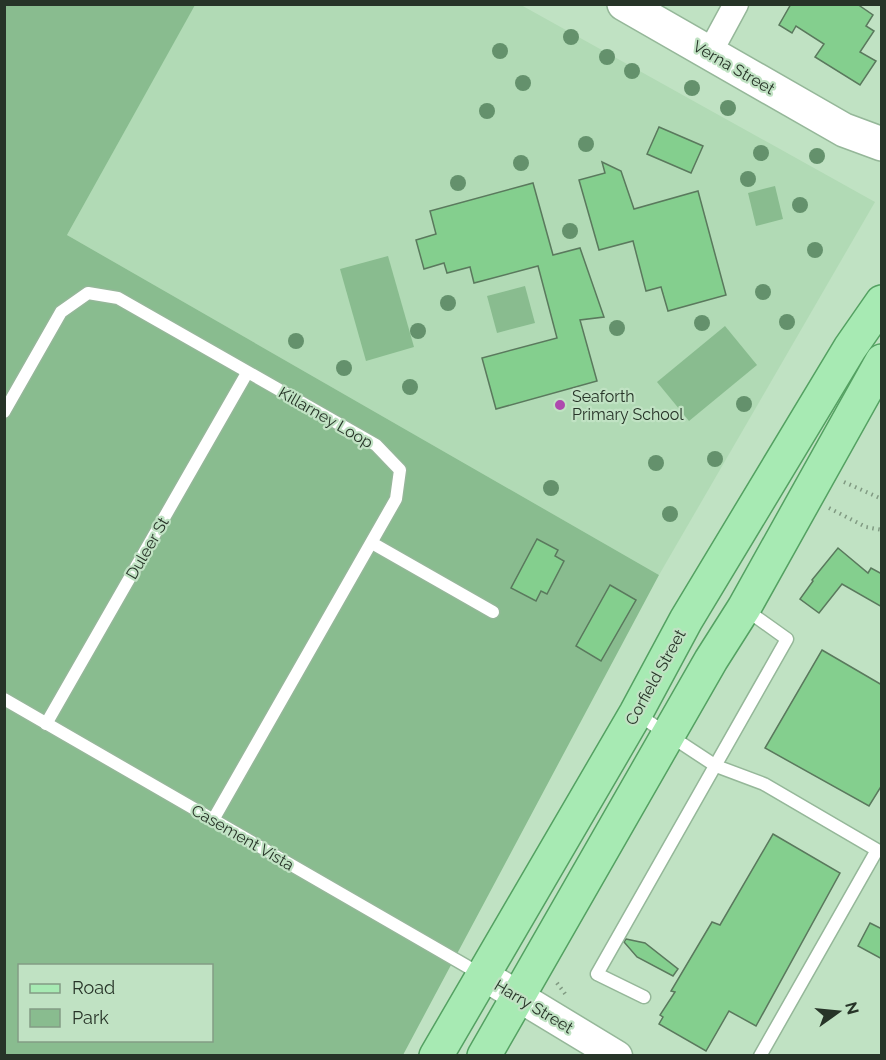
<svg xmlns="http://www.w3.org/2000/svg" width="886" height="1060" font-family="Raleway,sans-serif">
<style>
.built{fill:#b1dab5}
.green{fill:#89bc8f;fill-rule:evenodd}
.building{fill:#84cf8e;stroke:#5a795d;stroke-width:1.5}
.lines{fill:none;stroke-linecap:round;stroke-linejoin:round}
.service-casing{stroke:#95b799;stroke-width:15}
.minor-casing{stroke:#95b799;stroke-width:27}
.tertiary-casing{stroke:#95b799;stroke-width:33}
.secondary-casing{stroke:#95b799;stroke-width:36}
.primary-casing{stroke:#54a162;stroke-width:36}
.path{stroke:#809a82;stroke-width:4;stroke-dasharray:1.5 4.5;stroke-linecap:butt}
.service{stroke:#fff;stroke-width:12}
.minor{stroke:#fff;stroke-width:24}
.tertiary{stroke:#fff;stroke-width:30}
.secondary{stroke:#fff;stroke-width:33}
.primary{stroke:#a7eab3;stroke-width:33}
.tree{fill:#64916c}
.poi-dot{fill:#ae49ae;stroke:#c0e2c3;stroke-width:2}
.labels{text-anchor:middle;stroke-width:4.5;stroke-linejoin:round;paint-order:stroke}
.street-label{font-size:16px;fill:#273428;stroke:#c0e2c3}
.poi-label{font-size:16px;fill:#273428;stroke:#c0e2c3;text-anchor:start}
</style>
<rect width="100%" height="100%" fill="#c0e2c3"/>
<!-- built -->
<polygon class="built" points="195,4 521,5 875,202 659,575 67,235"/>
<!-- green -->
<g class="green">
<path d="M5,5H195L67,235L659,575L403,1055L5,1056ZM20,966H212V1040H20Z"/>
<polygon points="775,186 783,219 756,226 748,193"/>
<polygon points="388,256 414,347 366,361 340,269"/>
<polygon points="525,286 535,323 497,333 487,296"/>
<polygon points="725,326 757,365 689,421 657,382"/>
</g>
<!-- building -->
<g class="building">
<polygon points="791,4 857,4 873,15 866,26 874,31 860,52 876,61 860,85 815,57 824,44 796,26 792,33 779,25"/>
<polygon points="659,127 703,146 691,173 647,154"/>
<polygon points="602,162 621,171 634,209 698,191 726,295 668,311 661,287 646,291 633,241 599,250 579,180 605,173"/>
<polygon points="533,183 553,255 580,248 604,317 580,320 597,381 496,409 482,358 557,338 538,266 474,283 470,267 447,273 444,263 424,269 416,240 436,234 430,211"/>
<polygon points="537,539 558,550 555,556 564,561 547,594 541,591 536,601 511,588"/>
<polygon points="838,548 868,573 871,568 882,574 882,607 842,584 819,613 800,599 813,581 812,580"/>
<polygon points="610,585 636,600 601,661 576,646"/>
<polygon points="822,650 882,685 882,785 869,806 765,748"/>
<polygon points="773,834 840,873 756,1026 729,1011 706,1051 659,1024 663,1017 660,1015 675,992 671,991 712,922 720,925"/>
<polygon points="870,923 882,929 882,959 858,946"/>
<polygon points="626,939 645,943 678,969 673,976 637,957 624,942"/>
</g>
<g class="lines">
<defs>
<g id="service">
<polyline points="4,412 61,312 88,293 118,298 376,445 400,470 396,499 213,820"/>
<polyline points="372,543 493,612"/>
<polyline points="4,699 482,975"/>
<polyline points="637,714 716,766 764,784 877,850 760,1056"/>
<polyline points="46,724 247,373"/>
<polyline points="644,997 597,974 787,639 745,609"/>
</g>
<polyline id="minor" points="709,54 736,4"/>
<polyline id="tertiary" points="483,975 617,1056"/>
<polyline id="secondary" points="624,4 844,130 882,144"/>
<g id="primary">
<polyline points="436,1056 636,713 686,620 850,348 882,302"/>
<polyline points="484,1056 711,660 744,608 882,361"/>
</g>
</defs>
<!-- service casing -->
<use href="#service" class="service-casing"/>
<!-- minor casing -->
<use href="#minor" class="minor-casing"/>
<!-- tertiary casing -->
<use href="#tertiary" class="tertiary-casing"/>
<!-- secondary casing -->
<use href="#secondary" class="secondary-casing"/>
<!-- primary casing -->
<use href="#primary" class="primary-casing"/>
<!-- path -->
<g class="path">
<polyline points="844,482 882,499"/>
<polyline points="829,508 866,527 882,530"/>
<polyline points="557,983 566,995"/>
</g>
<!-- service -->
<use href="#service" class="service"/>
<!-- minor -->
<use href="#minor" class="minor"/>
<!-- tertiary -->
<use href="#tertiary" class="tertiary"/>
<!-- secondary -->
<use href="#secondary" class="secondary"/>
<!-- primary -->
<use href="#primary" class="primary"/>
</g>
<!-- trees -->
<g class="tree">
<circle cx="571" cy="37" r="8"/>
<circle cx="500" cy="51" r="8"/>
<circle cx="607" cy="57" r="8"/>
<circle cx="632" cy="71" r="8"/>
<circle cx="523" cy="83" r="8"/>
<circle cx="692" cy="88" r="8"/>
<circle cx="728" cy="108" r="8"/>
<circle cx="487" cy="111" r="8"/>
<circle cx="586" cy="144" r="8"/>
<circle cx="761" cy="153" r="8"/>
<circle cx="817" cy="156" r="8"/>
<circle cx="521" cy="163" r="8"/>
<circle cx="748" cy="179" r="8"/>
<circle cx="458" cy="183" r="8"/>
<circle cx="800" cy="205" r="8"/>
<circle cx="570" cy="231" r="8"/>
<circle cx="815" cy="250" r="8"/>
<circle cx="763" cy="292" r="8"/>
<circle cx="448" cy="303" r="8"/>
<circle cx="787" cy="322" r="8"/>
<circle cx="702" cy="323" r="8"/>
<circle cx="617" cy="328" r="8"/>
<circle cx="418" cy="331" r="8"/>
<circle cx="296" cy="341" r="8"/>
<circle cx="344" cy="368" r="8"/>
<circle cx="410" cy="387" r="8"/>
<circle cx="744" cy="404" r="8"/>
<circle cx="715" cy="459" r="8"/>
<circle cx="656" cy="463" r="8"/>
<circle cx="551" cy="488" r="8"/>
<circle cx="670" cy="514" r="8"/>
</g>
<!-- markers -->
<circle class="poi-dot" cx="560" cy="405" r="6"/>
<g class="labels">
<!-- street labels -->
<g class="street-label">
<text transform="translate(734 67) rotate(30)" y="6">Verna Street</text>
<text transform="translate(326 417) rotate(30)" y="6">Killarney Loop</text>
<text transform="translate(147 548) rotate(-60)" y="6">Duleer St</text>
<text transform="translate(655 677) rotate(-61)" y="6">Corfield Street</text>
<text transform="translate(243 837) rotate(30)" y="6">Casement Vista</text>
<text transform="translate(534 1006) rotate(31)" y="6">Harry Street</text>
</g>
<!-- poi labels -->
<g class="poi-label">
<text x="572" y="402">Seaforth<tspan x="572" dy="18">Primary School</tspan></text>
</g>
</g>
<!-- border -->
<rect width="886" height="1060" fill="none" stroke="#273428" stroke-width="12"/>
<!-- legend -->
<rect x="18" y="964" width="195" height="78" fill="#c0e2c3" stroke="#839c85" stroke-width="1.5"/>
<rect x="30" y="984" width="30" height="9" fill="#a7eab3" stroke="#839c85" stroke-width="1.5"/>
<text x="72" y="994" font-size="18" fill="#273428">Road</text>
<rect x="30" y="1009" width="30" height="18" fill="#89bc8f" stroke="#839c85" stroke-width="1.5"/>
<text x="72" y="1024" font-size="18" fill="#273428">Park</text>
<!-- north arrow -->
<g transform="translate(838 1012) rotate(75)" stroke="#c0e2c3" stroke-width="4.5" paint-order="stroke">
<path d="M0-4.5L10 22L0 15L-10 22Z" fill="#273428"/>
<text y="-9" font-size="16" font-weight="bold" text-anchor="middle" fill="#273428">N</text>
</g>
</svg>
